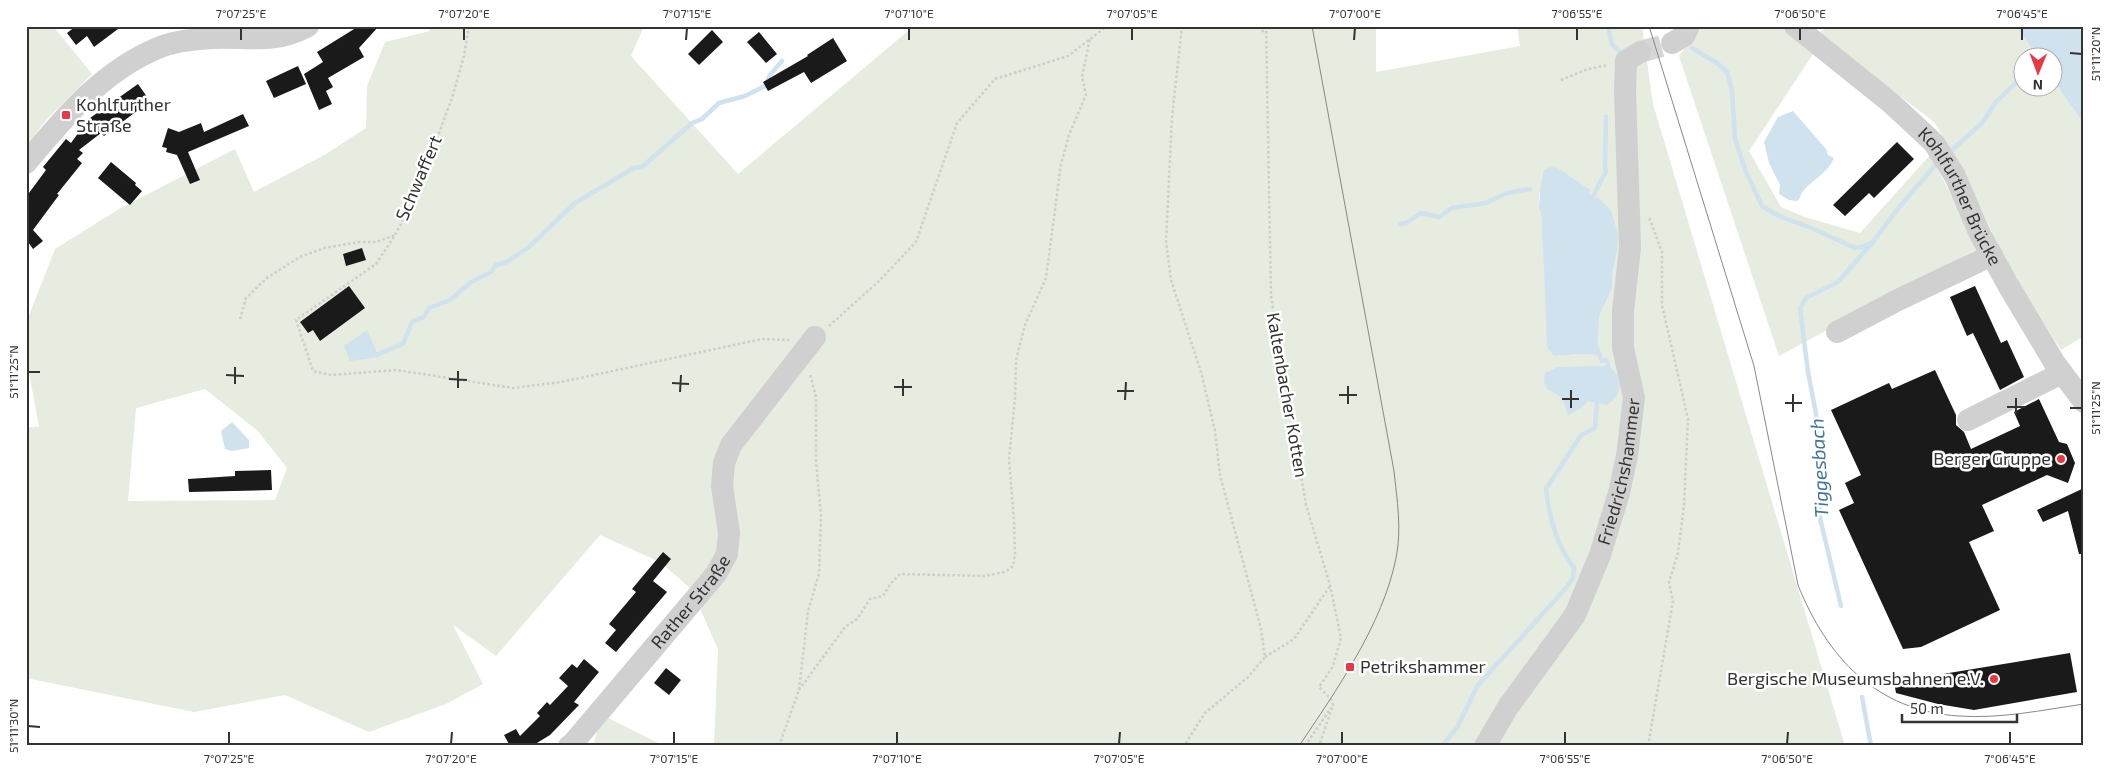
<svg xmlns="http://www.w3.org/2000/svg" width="2110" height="772" font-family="'Exo 2',sans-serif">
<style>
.green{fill:#e6ecdf;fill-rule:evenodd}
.water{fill:#cfe2ee}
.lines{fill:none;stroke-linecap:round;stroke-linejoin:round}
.stream{stroke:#cfe2ee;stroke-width:4.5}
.building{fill:#1a1a1a}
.minor-tunnel{stroke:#d6d6d6;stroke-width:22;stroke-dasharray:22 11;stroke-linecap:butt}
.path{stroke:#cdcdcd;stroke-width:2.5;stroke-dasharray:2.5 2.5;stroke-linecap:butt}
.minor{stroke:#d0d0d0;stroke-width:22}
.tram{stroke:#888;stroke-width:1}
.ticks{fill:none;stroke:#333;stroke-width:2}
.poi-dot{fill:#e63946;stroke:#fff;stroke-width:2}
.labels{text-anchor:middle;stroke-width:5;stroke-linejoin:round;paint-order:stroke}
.poi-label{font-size:18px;fill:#333;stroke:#fff;text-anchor:start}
.street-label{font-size:18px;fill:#333;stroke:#fff}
.water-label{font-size:19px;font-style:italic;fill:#3f7597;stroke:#fff}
.neatline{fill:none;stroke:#333;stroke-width:2}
.ticks-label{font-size:12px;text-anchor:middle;fill:#333}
</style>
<rect width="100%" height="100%" fill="#fff"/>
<!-- green -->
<g class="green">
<polygon points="26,26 53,26 92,74 47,119 26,146"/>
<path d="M429,26H644L631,56L738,174L914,26H1376V72L1520,46L1517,26H1642L1653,104L1845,746H714L718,649L697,602L696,593L660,562L600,535L496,656L453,625L483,684L446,704L369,732L285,695L194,712L26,678V427H39L26,356V323L55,249L119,209L235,149L254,192L326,154L366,128L367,86L385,42L430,31ZM1558,168L1589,190L1588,193L1595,198L1617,252L1612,274V288L1599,317L1598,355L1582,354L1554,356L1539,196L1543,171ZM205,389L258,431L287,468L275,500L128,501L136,408Z"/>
<polygon points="1703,26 1779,26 1815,51 1749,151 1781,207 1805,217 1860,233 1930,155 1979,248 1779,356 1679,56"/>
<polygon points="1829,26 2016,26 2037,57 2022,58 2022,88 2052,88 2053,80 2084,124 2084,336 2061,350 2018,286 1956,158 1934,122 1818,33"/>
<polygon points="602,715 664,746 589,746 594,743"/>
</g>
<!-- water -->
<g class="water">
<polygon points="2016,26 2078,26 2084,36 2084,124 2053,80 2052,58 2037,57"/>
<path d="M1793,111L1826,149L1828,155L1834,158C1828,173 1813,179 1803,191C1800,195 1801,198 1797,201L1789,200L1779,194L1780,185L1769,163L1764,142L1778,117Z"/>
<polygon points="1551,167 1558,168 1590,190 1589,193 1595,198 1597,197 1611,210 1618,235 1617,252 1612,274 1612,288 1599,317 1598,355 1582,354 1554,356 1547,347 1544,265 1541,213 1539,209 1540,189 1543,171"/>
<polygon points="367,330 379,357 350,361 344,346"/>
<path d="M1607,366C1617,370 1622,384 1618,393C1616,398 1611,402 1607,405L1588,401L1581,408L1568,415C1566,410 1565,403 1562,399C1553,388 1541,393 1545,373L1558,367Z"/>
<polygon points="232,422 249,440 249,448 232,451 225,449 221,431"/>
</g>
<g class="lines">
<!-- stream -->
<g class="stream">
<polyline points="1608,26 1612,44 1620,52"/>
<polyline points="1692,48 1717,63 1727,72 1732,90 1735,139 1746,172 1762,206 1779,216 1814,229 1855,248 1862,247 1873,242 1896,211 1936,164"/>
<polyline points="1952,150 1983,122 1995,103 2022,77"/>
<polyline points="1591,200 1606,171 1605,167 1606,117"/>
<polyline points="1400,224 1406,223 1421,213 1439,217 1452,208 1486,203 1507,193 1530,189"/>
<polyline points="1597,349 1602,361 1606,360 1609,369"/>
<polyline points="378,354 403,344 412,322 424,317 429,308 450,300 471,282 491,272 496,265 507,262 530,246 575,203 634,168 642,167 692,123 702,119 719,103 745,96 765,86 770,75 782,61"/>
<polyline points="1841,606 1820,518 1816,414 1808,372 1800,309 1806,298 1838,282 1872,243"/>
<polyline points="1862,697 1871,746"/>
<path d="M1442,746L1457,728L1478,685L1566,588L1573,578L1574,568C1557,546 1549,516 1546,489L1581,435L1595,428L1597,402L1599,400"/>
</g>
</g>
<!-- building -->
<g class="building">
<polygon points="76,26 122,26 94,47 87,36 76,45 67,33"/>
<polygon points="359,26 379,26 359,48 364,57 328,78 333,87 326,91 332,104 319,110 304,74 323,62 317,52"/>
<polygon points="712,30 723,42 699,65 688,54"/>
<polygon points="759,32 777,54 766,63 747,42"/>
<polygon points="833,38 847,61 811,83 804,72 768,91 763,82 808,56 807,55"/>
<polygon points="298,66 306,84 274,98 266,81"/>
<polygon points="138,84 150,101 104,136 101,133 79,150 83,153 77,159 82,163 57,194 59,195 33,230 43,241 33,249 26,239 26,197 46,170 43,167 66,139 71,143 84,125 83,123"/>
<polygon points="243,114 249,126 188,152 200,180 190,184 177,155 166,152 167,148 162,147 168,128 179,132 201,123 204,132"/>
<polygon points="1897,142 1914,159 1874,198 1869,193 1845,216 1833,205"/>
<polygon points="111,162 136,183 135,185 142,191 130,205 98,178"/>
<polygon points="362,248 366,260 346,266 343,254"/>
<polygon points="349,286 365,308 320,341 313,330 308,333 300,322"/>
<polygon points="1975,286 2001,343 2007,340 2024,377 2000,390 1973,333 1967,336 1950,297"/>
<polygon points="1935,370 1956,415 1956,425 1964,432 1971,449 2020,426 2014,412 2039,399 2059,442 2067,444 2075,463 2068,483 2047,475 1982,505 1994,531 1969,542 2000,610 1921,647 1903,649 1839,510 1854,503 1845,483 1861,475 1831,410 1889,383 1892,389"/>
<polygon points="271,470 272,490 189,492 188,479 235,476 235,471"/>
<polygon points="2084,488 2084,554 2079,554 2068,511 2043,522 2037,510"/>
<polygon points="663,552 671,559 653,581 667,592 616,652 605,643 616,630 609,624 636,592 632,589"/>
<polygon points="2070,653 2077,692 1974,710 1938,704 1896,693 1894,682"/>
<polygon points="584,659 599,672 574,702 579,705 550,735 532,746 510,746 504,735 516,729 520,736 540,716 537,713 547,702 550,705 568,686 559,678 572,664 577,668"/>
<polygon points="666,668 681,680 669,695 654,683"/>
</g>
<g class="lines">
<!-- minor-tunnel -->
<polyline class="minor-tunnel" points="1640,52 1672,43"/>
<!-- path -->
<g class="path">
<polyline points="467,26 468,32 464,56 452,98 415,198 395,235 376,264 296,320 313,371 331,375 397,370 513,388 561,382 762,339 790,340"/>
<polyline points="1182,26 1172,117 1166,241 1171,280 1201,372 1215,431 1220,475 1261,629 1265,657 1248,677 1205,713 1184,746"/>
<polyline points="1259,26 1265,34"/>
<polyline points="1266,26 1271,296 1306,505 1330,585 1341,638 1333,666 1319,687 1331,699 1333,705 1319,746"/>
<polyline points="1561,80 1588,69 1608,65"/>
<polyline points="240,319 246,298 268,277 300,257 324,248 359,242 376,242 395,235"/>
<polyline points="829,326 878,282 916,242 957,123 995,79 1068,56 1107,26"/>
<polyline points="1265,657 1294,639 1330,586"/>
<polyline points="799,690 845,627 857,619 870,599 883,596 891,583 900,574 985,576 1005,572 1013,566 1015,554 1014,521 1009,459 1015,398 1016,360 1025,325 1046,278 1061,164 1069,135 1086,95 1082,77 1090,38"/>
<polyline points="779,746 799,690 808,611 819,574 821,516 816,461 816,397 810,374"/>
<polyline points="1305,746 1331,708"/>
<polyline points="1648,746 1673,601 1669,582 1678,553 1684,505 1688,419 1662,305 1662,252 1649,217"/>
</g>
<!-- minor -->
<g class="minor">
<path id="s1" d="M1795,26L1891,103L1934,143L1955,176L1979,232L2008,285L2054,362L2084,402"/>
<polyline points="1672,43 1684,36 1689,26"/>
<path d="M26,163C65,116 105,68 163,46C177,41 197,39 212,38C248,36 273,45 308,26"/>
<polyline points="1837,332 1898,300 1992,255"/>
<polyline points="1968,420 2062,373"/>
<path id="s2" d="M569,746L573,743L716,574L727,554L729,533L722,486L724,463L731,445L815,337"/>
<path id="s3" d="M1485,746L1508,707L1575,615L1600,555L1619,493L1627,456L1634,398L1623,348V312L1630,247L1625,91L1626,61L1640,52"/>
</g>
<!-- tram -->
<g class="tram">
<path d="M1649,26L1754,366L1798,585C1827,657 1876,711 1959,716C2000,719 2043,710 2084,704"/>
<path d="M1299,746C1336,691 1383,624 1396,558C1402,529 1397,500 1394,471L1312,26"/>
</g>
</g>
<!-- ticks -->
<path class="ticks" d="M241,40V28M464,40V28M686,40L687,28M909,40V28M1132,40V28M1354,40L1355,28M1577,40V28M1800,40V28M2022,40V28M2070,53L2082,54M28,372H40M226,375L244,376M449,379L467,380M672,383L689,384M235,384V367M894,387H912M458,388V371M1117,391H1134M680,392L681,375M1339,395H1357M903,396V379M1562,399H1579M1125,400L1126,382M1785,403H1802M1348,404V386M2007,407H2025M1571,408V390M2070,408H2082M1793,412V394M2016,415V398M28,726L40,727M229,744V732M451,744L452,732M674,744V732M897,744V732M1119,744L1120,732M1342,744V732M1565,744V732M1787,744L1788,732M2010,744V732"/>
<!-- markers -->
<g class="poi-dot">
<rect x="61" y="110" width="10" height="10" rx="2.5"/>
<circle cx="2061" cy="459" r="5"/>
<rect x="1345" y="662" width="10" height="10" rx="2.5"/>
<circle cx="1994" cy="679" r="5"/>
</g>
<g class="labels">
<!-- poi labels -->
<g class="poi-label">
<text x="76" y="111">Kohlfurther<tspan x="76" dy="21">Straße</tspan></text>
<text x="2051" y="465" text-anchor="end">Berger Gruppe</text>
<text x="1360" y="673">Petrikshammer</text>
<text x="1984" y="685" text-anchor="end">Bergische Museumsbahnen e.V.</text>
</g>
<!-- street labels -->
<g class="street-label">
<text transform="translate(419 178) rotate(-67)" y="6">Schwaffert</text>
<text dy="6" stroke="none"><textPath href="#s1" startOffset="241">Kohlfurther Brücke</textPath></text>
<text transform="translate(1287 395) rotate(80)" y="6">Kaltenbacher Kotten</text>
<text dy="6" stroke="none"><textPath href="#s3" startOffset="310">Friedrichshammer</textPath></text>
<text dy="6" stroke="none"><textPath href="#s2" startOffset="189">Rather Straße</textPath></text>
</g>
<!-- water labels -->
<g class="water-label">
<text transform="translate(1819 468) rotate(-93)" y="7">Tiggesbach</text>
</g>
</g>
<!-- border -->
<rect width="2110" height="772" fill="none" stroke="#ffffff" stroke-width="55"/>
<!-- north arrow -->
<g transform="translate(2038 72) rotate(181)"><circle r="24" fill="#ffffff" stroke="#adadad"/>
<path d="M0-4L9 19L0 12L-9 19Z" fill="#e63946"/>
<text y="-8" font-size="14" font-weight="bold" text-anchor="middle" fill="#333333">N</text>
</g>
<!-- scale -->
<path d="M1902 714v8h115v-8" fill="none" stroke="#333333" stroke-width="2.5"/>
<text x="1910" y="714" font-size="15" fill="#333333" stroke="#ffffff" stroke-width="4" paint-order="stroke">50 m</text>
<rect x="28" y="28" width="2054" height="716" class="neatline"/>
<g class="ticks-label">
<text x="241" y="18">7°07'25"E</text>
<text x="464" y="18">7°07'20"E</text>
<text x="687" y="18">7°07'15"E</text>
<text x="909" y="18">7°07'10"E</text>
<text x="1132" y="18">7°07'05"E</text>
<text x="1355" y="18">7°07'00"E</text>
<text x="1577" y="18">7°06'55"E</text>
<text x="1800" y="18">7°06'50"E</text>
<text x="2022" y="18">7°06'45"E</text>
<text transform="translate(2096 54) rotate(-90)" y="4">51°11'20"N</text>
<text transform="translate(14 372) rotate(-90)" y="4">51°11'25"N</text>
<text transform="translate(2096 408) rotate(-90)" y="4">51°11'25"N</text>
<text transform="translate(14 726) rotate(-90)" y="4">51°11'30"N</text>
<text x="229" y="763">7°07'25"E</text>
<text x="451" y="763">7°07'20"E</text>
<text x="674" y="763">7°07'15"E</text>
<text x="897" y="763">7°07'10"E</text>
<text x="1119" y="763">7°07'05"E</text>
<text x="1342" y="763">7°07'00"E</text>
<text x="1565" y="763">7°06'55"E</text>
<text x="1787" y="763">7°06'50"E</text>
<text x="2010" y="763">7°06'45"E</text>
</g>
</svg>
